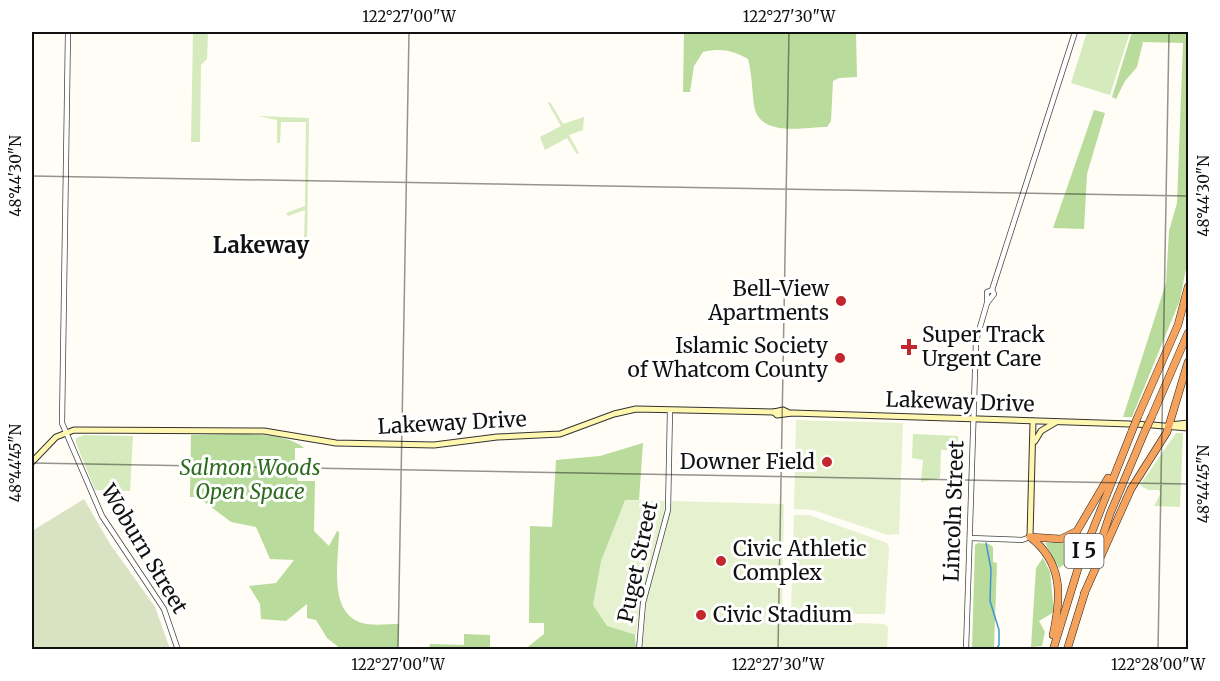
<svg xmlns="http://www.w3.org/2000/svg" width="1220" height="681" font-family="Merriweather,serif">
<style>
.green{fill:#d5ebbd}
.forest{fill:#b9dc9c}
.cemetery{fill:#d9e3c4}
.pitch{fill:#e6f2cf}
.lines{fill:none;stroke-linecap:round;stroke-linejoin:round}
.stream{stroke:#3f96cf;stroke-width:1.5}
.tertiary-casing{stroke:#444;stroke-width:6}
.secondary-casing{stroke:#333;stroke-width:7}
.motorway-casing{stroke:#222;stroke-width:8}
.tertiary{stroke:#fff;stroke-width:4.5}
.secondary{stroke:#fff6b0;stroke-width:5}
.motorway{stroke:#f5a25d;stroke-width:7}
.motorway-bridge-casing{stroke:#222;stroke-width:8;stroke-linecap:butt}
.motorway-bridge{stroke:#f5a25d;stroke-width:7}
.ticks{fill:none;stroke:#111;stroke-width:1.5;stroke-opacity:0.45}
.poi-dot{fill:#c4262e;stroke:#fff;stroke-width:2}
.labels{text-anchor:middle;stroke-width:6;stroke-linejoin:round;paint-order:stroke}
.shield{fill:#fff;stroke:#585858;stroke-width:1.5}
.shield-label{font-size:20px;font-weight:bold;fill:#111}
.poi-label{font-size:21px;fill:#111;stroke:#fff;text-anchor:end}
.street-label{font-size:21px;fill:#111;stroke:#fff}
.park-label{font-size:21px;font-style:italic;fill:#2f6b1f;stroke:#fff}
.neighbourhood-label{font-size:22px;font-weight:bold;fill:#111;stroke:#fff}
.neatline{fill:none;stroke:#111;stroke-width:2}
.ticks-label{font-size:15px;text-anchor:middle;fill:#111}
</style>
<rect width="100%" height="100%" fill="#fffdf5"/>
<!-- green -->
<g class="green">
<polygon points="193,32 208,32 207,59 201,65 200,142 191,142"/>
<polygon points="1087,32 1130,32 1110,95 1071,83"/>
<polygon points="550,102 563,124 584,117 583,130 569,135 579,153 577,154 567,138 545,150 540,137 561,126 548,103"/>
<polygon points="258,116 309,118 307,243 301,243 304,239 305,210 288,216 286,213 305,206 306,122 281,122 280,143 277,143 277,120"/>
<polygon points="1176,433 1183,433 1180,507 1154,506 1160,494 1159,490 1148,490 1140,485"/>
<polygon points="913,434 958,436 958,445 948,445 947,450 941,450 940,478 921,482 923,460 912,458"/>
<polygon points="84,435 133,436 130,491 95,490 76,443 76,438"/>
</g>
<!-- forest -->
<g class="forest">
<path d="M684,32H856L857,77L839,78L833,81L831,121L827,127C802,127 759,138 754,105C752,90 752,74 748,59C732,50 721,48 703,52L694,66L690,92H683Z"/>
<polygon points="1132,32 1188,32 1188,258 1180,300 1132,417 1123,417 1166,283 1169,231 1177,203 1183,43 1143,42 1137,67 1125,81 1116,99 1112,97"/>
<polygon points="1094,110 1105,113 1087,174 1084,229 1053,228"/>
<path d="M191,435C221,435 283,429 304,448H295V474L298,481H315L314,531L329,546L337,531L339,532C339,559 327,613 362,623C373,626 387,624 399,624L398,649H341L327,638L316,620L307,618V604L286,621L261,619L260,604L249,586L276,583L294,560L270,559L256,527L231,522L198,497H190Z"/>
<polygon points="643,443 639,500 626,500 636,649 524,650 544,634 544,623 529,623 530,526 552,527 556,460 600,456"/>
<polygon points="1074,540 1077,542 1071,560 1059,568 1045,543"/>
<polygon points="978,543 989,544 993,547 993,562 997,563 994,649 972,649 975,545"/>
<polygon points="1043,558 1050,572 1054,612 1039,621 1045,632 1042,646 1031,647 1036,568"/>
<polygon points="464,634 490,635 490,649 429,649 430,644 464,645"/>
</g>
<!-- cemetery -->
<polygon class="cemetery" points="84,499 110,544 155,607 170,649 32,649 32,531"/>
<!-- pitch -->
<g class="pitch">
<polygon points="796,420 903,423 899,534 888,535 813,510 794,509"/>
<path d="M625,500L665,501C663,544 640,589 636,635L607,626L593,605L601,561Z"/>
<polygon points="672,501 784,504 782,616 809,621 884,624 888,627 887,649 642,650 647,598"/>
<polygon points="794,515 809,515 887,543 889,548 885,614 815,614 791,610"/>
</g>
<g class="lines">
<!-- stream -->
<polyline class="stream" points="986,543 991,569 990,601 999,630 999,645 996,650"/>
<defs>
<g id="tertiary">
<polyline points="68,32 62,423 102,516 164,609 178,650"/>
<polyline points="987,303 994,294 992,290"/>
<polyline points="970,538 1022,540 1030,537"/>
<polyline points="639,650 643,603 668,510 670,410"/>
<polyline points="966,650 976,341 987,303 987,292 992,290 1075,32"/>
</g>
<g id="secondary">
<polyline points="774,412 777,415 792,413 1130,424"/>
<polyline points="1138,424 1145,425"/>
<polyline points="1152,425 1188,428"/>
<polyline points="1170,425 1188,423"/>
<polyline points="1035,441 1041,431 1056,422"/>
<polyline points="32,462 56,437 74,430 264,431 336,443 434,445 497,437 560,434 614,414 636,409 774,412 783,410 789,413"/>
<polyline points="1030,537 1033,421"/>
</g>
<g id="motorway">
<polyline points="1138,416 1178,325 1188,287"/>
<polyline points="1152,416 1188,333"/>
<polyline points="1030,537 1061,539 1077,531 1108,478"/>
<path d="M1030,537C1064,563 1061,598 1053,635"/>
<polyline points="1097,553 1110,514 1145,431"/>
<polyline points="1084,594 1131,489 1167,432 1188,362"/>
<polyline points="1053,650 1080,562 1132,431"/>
<polyline points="1067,650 1085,592"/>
</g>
</defs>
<!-- tertiary casing -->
<use href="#tertiary" class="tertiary-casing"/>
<!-- secondary casing -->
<use href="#secondary" class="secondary-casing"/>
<!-- motorway casing -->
<use href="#motorway" class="motorway-casing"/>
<!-- tertiary -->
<use href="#tertiary" class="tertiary"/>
<!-- secondary -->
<use href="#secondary" class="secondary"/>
<!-- motorway -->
<use href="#motorway" class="motorway"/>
<defs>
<g id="motorway-bridge">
<polyline points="1132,431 1138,416"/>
<polyline points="1145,431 1152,416"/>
</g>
</defs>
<!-- motorway-bridge casing -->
<use href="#motorway-bridge" class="motorway-bridge-casing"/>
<!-- motorway-bridge -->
<use href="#motorway-bridge" class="motorway-bridge"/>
</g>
<!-- ticks -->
<path class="ticks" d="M32,176L1188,196M32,463L1188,484M398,650L409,32M778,650L789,32M1158,650L1169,32"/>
<!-- markers -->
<g class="poi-dot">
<circle cx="841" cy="301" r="6"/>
<path d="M906 338h6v6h6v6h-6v6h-6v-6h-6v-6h6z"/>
<circle cx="840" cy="358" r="6"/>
<circle cx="827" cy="462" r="6"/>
<circle cx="721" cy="561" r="6"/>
<circle cx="701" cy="615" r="6"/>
</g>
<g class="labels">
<!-- shield labels -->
<rect class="shield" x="1064.5" y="534" width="39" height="34" rx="4.5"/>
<g class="shield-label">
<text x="1084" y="558">I 5</text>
</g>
<!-- poi labels -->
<g class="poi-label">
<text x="829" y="296">Bell-View<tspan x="829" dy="24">Apartments</tspan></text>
<text x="922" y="342" text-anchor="start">Super Track<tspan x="922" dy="24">Urgent Care</tspan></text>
<text x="828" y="353">Islamic Society<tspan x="828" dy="24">of Whatcom County</tspan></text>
<text x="815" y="469">Downer Field</text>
<text x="733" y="556" text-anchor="start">Civic Athletic<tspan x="733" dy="24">Complex</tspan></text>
<text x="713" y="622" text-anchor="start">Civic Stadium</text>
</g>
<!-- street labels -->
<g class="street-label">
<text transform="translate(960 402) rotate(2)" y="7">Lakeway Drive</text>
<text transform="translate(452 423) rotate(-3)" y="7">Lakeway Drive</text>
<text transform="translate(954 511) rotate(-88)" y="7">Lincoln Street</text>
<text transform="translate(144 549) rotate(59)" y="7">Woburn Street</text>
<text transform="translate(638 562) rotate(-78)" y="7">Puget Street</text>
</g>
<!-- park labels -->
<g class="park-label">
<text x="250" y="475">Salmon Woods<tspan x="250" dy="24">Open Space</tspan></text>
</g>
<!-- neighbourhood labels -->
<g class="neighbourhood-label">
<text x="261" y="253">Lakeway</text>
</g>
</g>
<!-- border -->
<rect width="1220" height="681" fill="none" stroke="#ffffff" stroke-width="66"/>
<rect x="33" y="33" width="1154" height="615" class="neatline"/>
<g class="ticks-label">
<text x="409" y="22">122°27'00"W</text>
<text x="789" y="22">122°27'30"W</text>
<text transform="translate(16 176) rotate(-90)" y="5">48°44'30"N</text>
<text transform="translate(1204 196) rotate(-90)" y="5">48°44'30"N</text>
<text transform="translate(16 463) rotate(-90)" y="5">48°44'45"N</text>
<text transform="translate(1204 484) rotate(-90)" y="5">48°44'45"N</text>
<text x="398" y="670">122°27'00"W</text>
<text x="778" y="670">122°27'30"W</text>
<text x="1158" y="670">122°28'00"W</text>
</g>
</svg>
